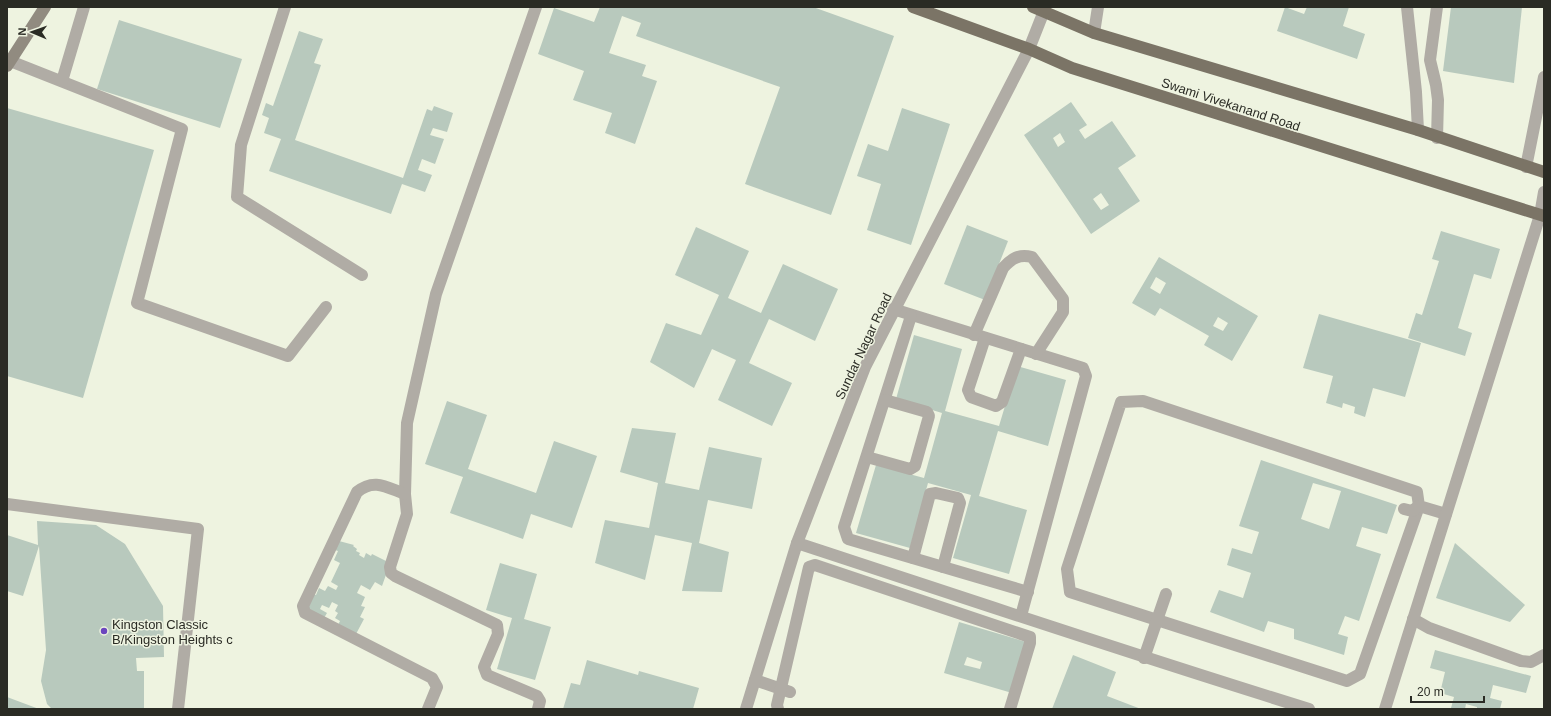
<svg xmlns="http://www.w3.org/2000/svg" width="1551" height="716" font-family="Helvetica,sans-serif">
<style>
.building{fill:#b8c9bd;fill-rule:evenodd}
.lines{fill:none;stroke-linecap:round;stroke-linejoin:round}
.service{stroke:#b0aca5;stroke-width:12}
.minor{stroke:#b0aca5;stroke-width:12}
.tertiary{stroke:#b0aca5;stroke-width:12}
.secondary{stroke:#918b80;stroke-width:12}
.primary{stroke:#7b7466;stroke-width:12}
.poi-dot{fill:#6b45be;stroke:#eef3e0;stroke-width:1.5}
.labels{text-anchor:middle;stroke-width:3;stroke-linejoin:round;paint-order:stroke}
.street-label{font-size:13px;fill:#2a2b24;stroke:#eef3e0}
.poi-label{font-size:13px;fill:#2a2b24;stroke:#eef3e0;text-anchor:start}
</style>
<rect width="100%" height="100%" fill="#eef3e0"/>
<!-- building -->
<g class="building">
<polygon points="600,7 813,7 894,36 831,215 745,184 780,87 636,36 641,23 622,16 609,53 646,65 642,76 657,81 635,144 605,133 612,113 573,100 584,71 538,54 554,8 594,22"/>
<polygon points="1285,7 1304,14 1307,7 1349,7 1343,26 1365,34 1357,59 1277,31"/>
<polygon points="1451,7 1522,7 1514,83 1443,71"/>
<polygon points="119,20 242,59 220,128 97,89"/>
<polygon points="299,31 323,39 314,63 321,65 295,140 403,178 427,109 432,111 434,106 453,113 447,132 433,128 430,135 444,139 435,164 422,159 418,170 432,175 425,192 402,184 391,214 269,171 281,139 264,133 269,118 262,115 266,103 273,106"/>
<path d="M1071,102L1087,125L1079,130L1085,139L1112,121L1136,156L1118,168L1140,201L1091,234L1024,135ZM1060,133L1065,142L1058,147L1053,138ZM1101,193L1109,205L1101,210L1093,199Z"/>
<polygon points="7,108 154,150 83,398 7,376"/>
<polygon points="902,108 950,124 911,245 867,230 881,184 857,176 868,144 888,151"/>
<polygon points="967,225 1008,241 985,300 944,284"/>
<polygon points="696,227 749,251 728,298 761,313 783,264 838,289 815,341 769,319 749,363 792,383 772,426 718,400 736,360 712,349 694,388 650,362 666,323 701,335 719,295 675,275"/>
<polygon points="1441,231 1500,249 1491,279 1474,274 1458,328 1472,333 1465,356 1408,338 1416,313 1422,315 1439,261 1432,259"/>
<path d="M1159,257L1258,316L1232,361L1204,345L1209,336L1160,308L1155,316L1132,303ZM1156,277L1166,283L1160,294L1150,288ZM1218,317L1228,323L1223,331L1213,326Z"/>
<polygon points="1319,314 1421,343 1405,397 1373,388 1365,417 1354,413 1355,407 1343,403 1342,408 1326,403 1333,376 1303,368"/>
<polygon points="914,335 962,349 945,411 999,426 1017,366 1066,380 1048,446 998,431 979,496 1027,510 1009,574 953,558 971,495 928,483 910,548 856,533 876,465 924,478 942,413 896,399"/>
<polygon points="447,401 487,415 468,469 536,493 554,441 597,456 572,528 531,514 523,539 450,513 463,477 425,464"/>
<polygon points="632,428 676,433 665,483 699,490 709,447 762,458 752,509 708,500 699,543 729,552 722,592 682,591 692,543 655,535 645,580 595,563 605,520 649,528 658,483 620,472"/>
<path d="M1261,460L1397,505L1387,534L1362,527L1356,546L1381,554L1359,621L1345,616L1338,634L1348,637L1344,655L1294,639V629L1268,621L1264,632L1210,612L1219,590L1243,598L1251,573L1227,565L1232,548L1252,554L1259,532L1239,526ZM1313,483L1341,491L1329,529L1301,519Z"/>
<polygon points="37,521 96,525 125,544 163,606 164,657 136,658 137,671 144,671 144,709 52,709 47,704 41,681 46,650 39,546 23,596 7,591 7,535 38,545"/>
<polygon points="339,541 354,545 353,546 357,549 356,551 360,553 359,555 364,558 366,553 371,556 372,554 388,562 387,572 382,586 375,582 370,590 361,585 357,593 365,597 361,606 365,607 360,617 364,619 356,634 338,625 340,621 335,618 338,613 335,611 338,605 332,602 329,608 322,605 320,609 327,613 324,618 305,608 312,594 316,595 319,588 325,591 328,586 336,590 338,586 331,582 340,563 334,560 338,551 335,550"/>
<polygon points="1455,543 1525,605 1510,622 1436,598"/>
<polygon points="500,563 537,574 524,619 551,627 535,680 497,669 512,618 486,610"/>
<path d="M959,622L1026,642L1012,693L944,673ZM967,657L982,662L980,669L964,665Z"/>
<polygon points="1435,650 1531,676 1526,693 1493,685 1490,698 1502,701 1500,709 1477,709 1477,707 1466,704 1465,709 1451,708 1454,697 1440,693 1445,672 1430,668"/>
<polygon points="1073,655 1116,672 1107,696 1141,709 1052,709"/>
<polygon points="587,660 638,675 639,671 699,688 693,709 563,709 571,683 580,685"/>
<polygon points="7,697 39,709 7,709"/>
</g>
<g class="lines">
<!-- service -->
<g class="service">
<polyline points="285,7 241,145 237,197 362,275"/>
<polyline points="1407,7 1416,92 1418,130"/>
<polyline points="10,61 182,129 137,303 288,356 326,307"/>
<polyline points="62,81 84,7"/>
</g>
<!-- minor -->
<g class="minor">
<polyline points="536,7 436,294 407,423 405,494 407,514 390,567 391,573 395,576 497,625 498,634 484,667 487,675 537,696 540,701 538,709"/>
<polyline points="1437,7 1430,60 1436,85 1438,100 1437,138"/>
<polyline points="1094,33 1098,7"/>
<polyline points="1526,167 1544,77"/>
<polyline points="893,309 1083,368 1086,376 1021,616"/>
<polyline points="911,316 844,527 848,539 1028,592"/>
<path d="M974,335L1003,268C1012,258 1019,254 1032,257L1063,299V312L1036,354"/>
<polyline points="985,338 968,390 971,397 996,406 1002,402 1021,349"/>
<polyline points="867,457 910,469 915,466 929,416 927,412 885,400"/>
<path d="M405,494C386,487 374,478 357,492L303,606L305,613L432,678L437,687L428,709"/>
<polyline points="7,504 198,529 178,709"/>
<polyline points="1419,506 1360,674 1347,681 1070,592 1067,569 1121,402 1143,401 1417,492 1419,506 1446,514"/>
<polyline points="1404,509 1412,511 1419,506"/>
<path d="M797,543C968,599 1137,656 1309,709"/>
<polyline points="913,558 930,494 936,493 958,498 960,503 943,567"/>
<polyline points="1413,619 1429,628 1521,661 1531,662 1544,655"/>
<polyline points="1144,658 1166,594"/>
<polyline points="755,680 790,692"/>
<polyline points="778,709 777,705 809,567 815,565 1030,637 1030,643 1010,709"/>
<polyline points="1385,709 1540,215 1544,192"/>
</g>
<!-- tertiary -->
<polyline class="tertiary" points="746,709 797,543 865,367 1029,49 1044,11"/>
<!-- secondary -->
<polyline class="secondary" points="7,66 45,7"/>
<!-- primary -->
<g class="primary">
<polyline points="913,7 1029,49 1072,68 1544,216"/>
<polyline points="1033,7 1094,33 1418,130 1544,172"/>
</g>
</g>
<!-- markers -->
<circle class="poi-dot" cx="104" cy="631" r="4"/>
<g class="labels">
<!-- street labels -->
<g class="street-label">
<text transform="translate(1231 104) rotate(18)" y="5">Swami Vivekanand Road</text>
<text transform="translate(863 346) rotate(-65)" y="5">Sundar Nagar Road</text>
</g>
<!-- poi labels -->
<g class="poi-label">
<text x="112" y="629">Kingston Classic<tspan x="112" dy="15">B/Kingston Heights c</tspan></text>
</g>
</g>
<!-- border -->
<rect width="1551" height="716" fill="none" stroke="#2a2b24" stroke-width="16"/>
<!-- north arrow -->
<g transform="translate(32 32) rotate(272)" stroke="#eef3e0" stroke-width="3" paint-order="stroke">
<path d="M0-3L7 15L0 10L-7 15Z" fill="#2a2b24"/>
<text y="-6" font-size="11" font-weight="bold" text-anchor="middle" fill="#2a2b24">N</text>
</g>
<!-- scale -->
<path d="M1411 696v6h73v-6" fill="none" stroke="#2a2b24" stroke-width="2"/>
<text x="1417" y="696" font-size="12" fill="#2a2b24" stroke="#eef3e0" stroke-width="3" paint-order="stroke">20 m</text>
</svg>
